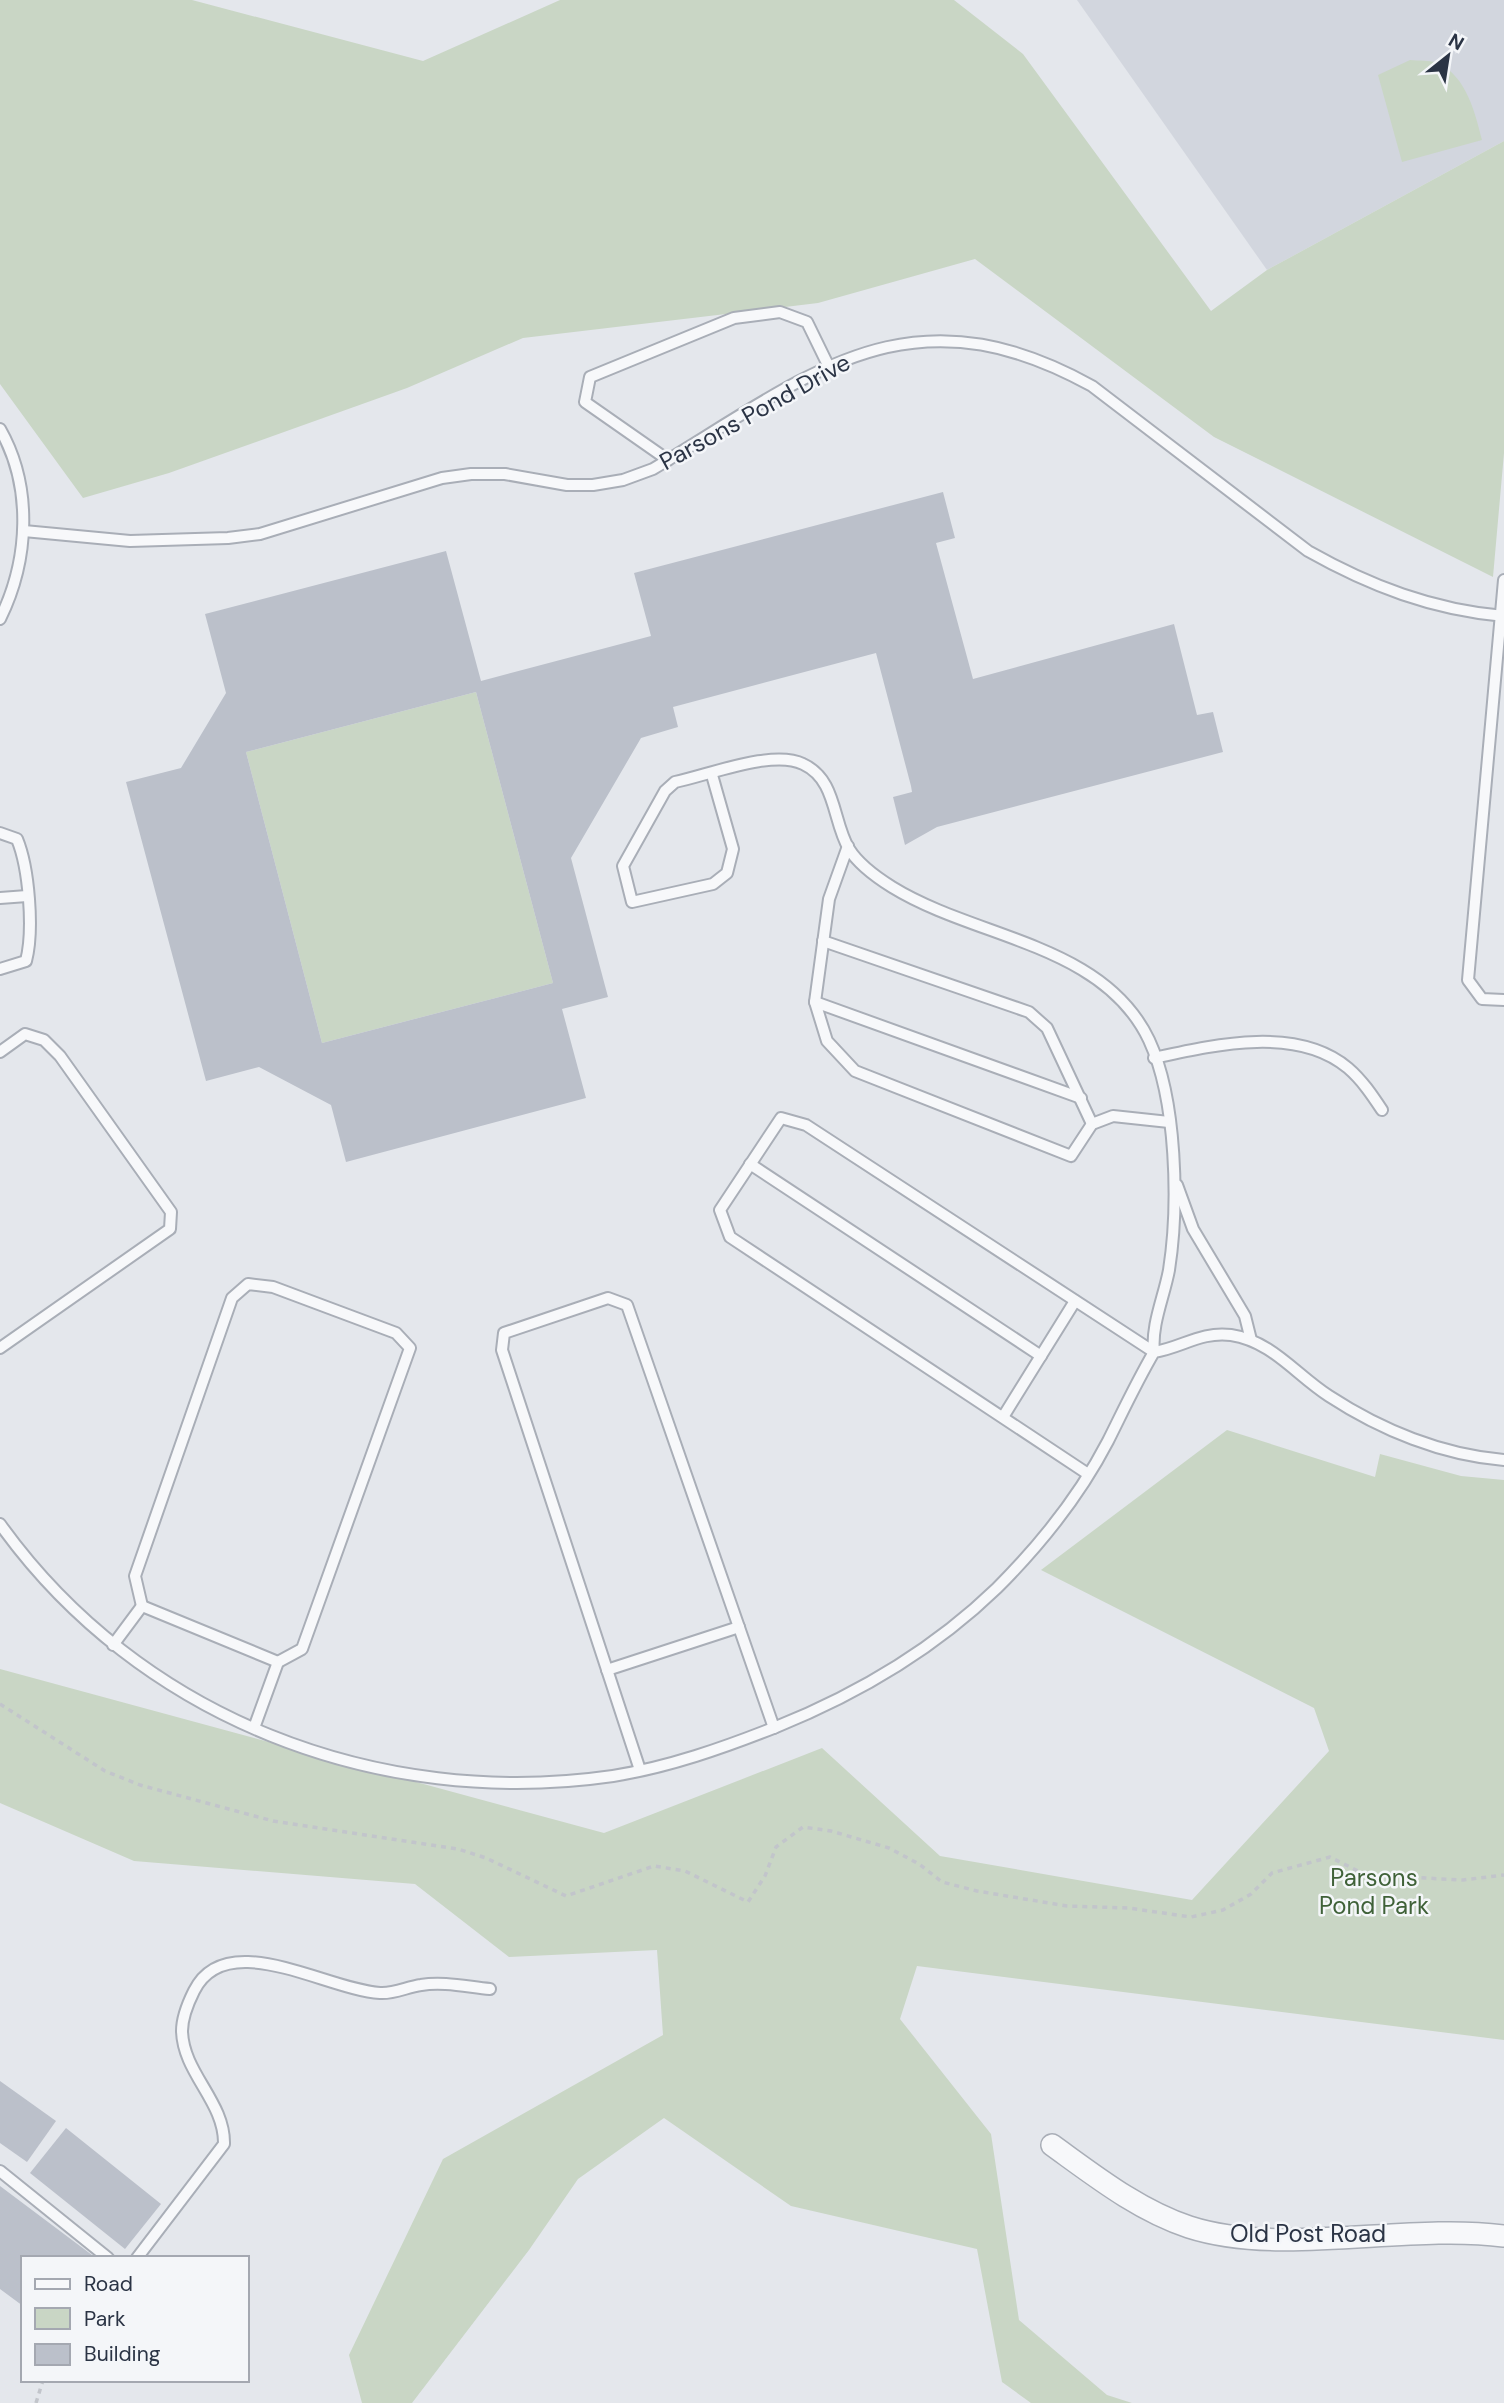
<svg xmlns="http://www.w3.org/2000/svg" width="1504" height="2403" font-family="'DM Sans',sans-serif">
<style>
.built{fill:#d2d6de}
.green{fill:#c9d6c5}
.building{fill:#bbc0ca;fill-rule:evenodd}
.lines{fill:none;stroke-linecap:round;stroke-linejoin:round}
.lane-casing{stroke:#a9aeb7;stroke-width:14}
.street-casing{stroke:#a9aeb7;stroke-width:24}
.path{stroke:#c2c5cb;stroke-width:3.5;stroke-dasharray:5 5;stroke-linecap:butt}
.lane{stroke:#f7f8fa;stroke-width:10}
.street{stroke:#f7f8fa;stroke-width:21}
.labels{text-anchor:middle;stroke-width:5;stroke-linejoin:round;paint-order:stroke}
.street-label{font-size:24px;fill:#2b3445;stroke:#f4f6f9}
.park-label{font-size:24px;fill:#3f6138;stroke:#f4f6f9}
</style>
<rect width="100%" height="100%" fill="#e4e7ec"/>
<!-- built -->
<polygon class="built" points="1077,0 1504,0 1504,141 1267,270"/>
<!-- green -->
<g class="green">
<polygon points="0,0 192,0 423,61 560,0 954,0 1023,54 1211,311 1267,270 1504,141 1504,453 1493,577 1214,437 975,259 818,303 523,338 407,388 169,473 83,498 0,384"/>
<path d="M1410,60C1418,61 1431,60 1438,63C1467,77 1475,113 1482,140L1402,162L1378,75Z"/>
<polygon points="476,692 553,983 322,1043 246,752"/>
<polygon points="1227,1430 1375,1477 1380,1454 1461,1476 1504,1480 1504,2040 917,1966 900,2019 991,2134 1019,2320 1107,2395 1132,2403 1031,2403 1002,2382 977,2249 791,2206 664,2118 578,2179 529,2250 412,2403 362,2403 349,2355 443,2159 663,2035 657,1950 509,1957 415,1884 134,1861 0,1803 0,1669 604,1833 822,1748 940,1856 1192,1900 1329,1751 1314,1708 1041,1570"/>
</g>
<!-- building -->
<g class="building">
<path d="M943,492L955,538L936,543L973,679L1174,624L1197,715L1213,712L1223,752L937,827L905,845L893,797L912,792L911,786L876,653L673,707L678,727L641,738L571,858L608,997L562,1009L586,1098L346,1162L331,1105L259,1067L206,1081L126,782L181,768L226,693L205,614L446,551L481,681L651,636L634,573ZM476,692L553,983L322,1043L246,752Z"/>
<polygon points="0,2081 56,2121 27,2162 0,2143"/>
<polygon points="66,2128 161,2204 125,2249 30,2173"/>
<polygon points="0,2186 96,2258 23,2258 23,2306 0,2289"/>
</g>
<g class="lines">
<defs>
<g id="lane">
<path d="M0,429C33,487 29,560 0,619"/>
<polyline points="668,460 585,402 590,377 734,318 780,312 807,322 828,365"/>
<path d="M24,531L130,541L228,538L260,534L442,478L471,474H505L567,485H593L623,480L653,469C810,375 908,284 1092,386L1308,551C1370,586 1433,610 1504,616"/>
<polyline points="1504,580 1468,980 1482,999 1504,1000"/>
<path d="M712,775L733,849L727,873L713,884L632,902L623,866L665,791L675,782C709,775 773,749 803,764C837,780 832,820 849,849C859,865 876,877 892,887C976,939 1103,943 1149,1040C1177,1100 1179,1206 1169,1270C1164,1297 1151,1325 1154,1352"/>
<path d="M0,833L17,839C29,868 34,930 26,961L0,969"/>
<polyline points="848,846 829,899 815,1002 827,1041 855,1071 1071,1156 1092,1124 1113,1116 1169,1122"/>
<polyline points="0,898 27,896"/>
<polyline points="823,941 1029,1012 1047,1028 1092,1124"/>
<polyline points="815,1002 1081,1098"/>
<polyline points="0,1052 25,1034 44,1040 60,1056 171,1212 170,1229 0,1348"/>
<path d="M1154,1058C1213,1045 1297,1025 1348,1068C1362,1080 1372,1095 1382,1110"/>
<polyline points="750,1164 1041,1356"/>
<polyline points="1177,1185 1193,1229 1245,1316 1251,1340"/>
<polyline points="1003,1417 1075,1301"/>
<polyline points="1088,1474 730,1237 720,1210 781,1118 806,1125 1154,1352"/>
<path d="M0,1524C139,1718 378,1810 613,1776C669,1767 723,1748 776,1727C858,1694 933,1650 997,1588C1040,1545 1080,1495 1108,1441C1123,1411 1137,1381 1154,1352C1181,1348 1201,1331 1231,1335C1272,1341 1296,1375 1329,1396C1381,1430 1442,1455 1504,1460"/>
<polyline points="142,1606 135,1576 232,1298 248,1284 273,1287 396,1333 410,1348 302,1649 278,1662 254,1728"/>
<polyline points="142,1606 278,1662"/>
<polyline points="113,1645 142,1606"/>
<polyline points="607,1670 739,1627"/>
<polyline points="640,1770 502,1350 504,1333 608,1298 627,1305 774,1728"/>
<polyline points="0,2171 108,2258"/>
<path d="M137,2258L224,2144C225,2102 183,2073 182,2031C182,2017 188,2003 194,1991C226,1926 327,1990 380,1993C394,1994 407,1987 421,1985C443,1981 468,1987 490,1989"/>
</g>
<path id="street" d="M1052,2145C1095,2176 1138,2210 1189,2227C1282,2257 1405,2223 1504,2236"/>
</defs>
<!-- lane casing -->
<use href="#lane" class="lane-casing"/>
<!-- street casing -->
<use href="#street" class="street-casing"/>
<!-- path -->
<g class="path">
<polyline points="0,1704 105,1771 140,1785 273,1821 458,1849 486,1858 566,1896 654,1866 685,1871 748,1902 765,1876 776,1847 803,1827 831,1831 889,1848 919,1864 942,1882 977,1891 1067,1906 1128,1908 1191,1917 1223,1910 1251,1894 1272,1873 1330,1857 1366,1875 1463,1880 1504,1875"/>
<polyline points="36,2403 43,2380"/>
</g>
<!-- lane -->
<use href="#lane" class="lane"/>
<!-- street -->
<use href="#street" class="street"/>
</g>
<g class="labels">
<!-- street labels -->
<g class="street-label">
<text transform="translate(755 412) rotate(-29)" y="8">Parsons Pond Drive</text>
<text x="1308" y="2242">Old Post Road</text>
</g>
<!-- park labels -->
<g class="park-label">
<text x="1374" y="1886">Parsons<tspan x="1374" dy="28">Pond Park</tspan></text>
</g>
</g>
<!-- legend -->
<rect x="21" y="2256" width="228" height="126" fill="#f4f6f9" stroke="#a4a8b1" stroke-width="2"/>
<rect x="35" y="2279" width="35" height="10" fill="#f7f8fa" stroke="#a4a8b1" stroke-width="2"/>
<text x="84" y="2291" font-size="21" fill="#2b3445">Road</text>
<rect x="35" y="2308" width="35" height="21" fill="#c9d6c5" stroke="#a4a8b1" stroke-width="2"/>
<text x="84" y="2326" font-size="21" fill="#2b3445">Park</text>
<rect x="35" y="2344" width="35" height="21" fill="#bbc0ca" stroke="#a4a8b1" stroke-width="2"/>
<text x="84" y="2361" font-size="21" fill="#2b3445">Building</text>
<!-- north arrow -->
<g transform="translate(1448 56) rotate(30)" stroke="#f4f6f9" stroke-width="5" paint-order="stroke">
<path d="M0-5L12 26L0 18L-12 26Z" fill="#2b3445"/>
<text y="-10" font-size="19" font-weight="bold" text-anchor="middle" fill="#2b3445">N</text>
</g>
</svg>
